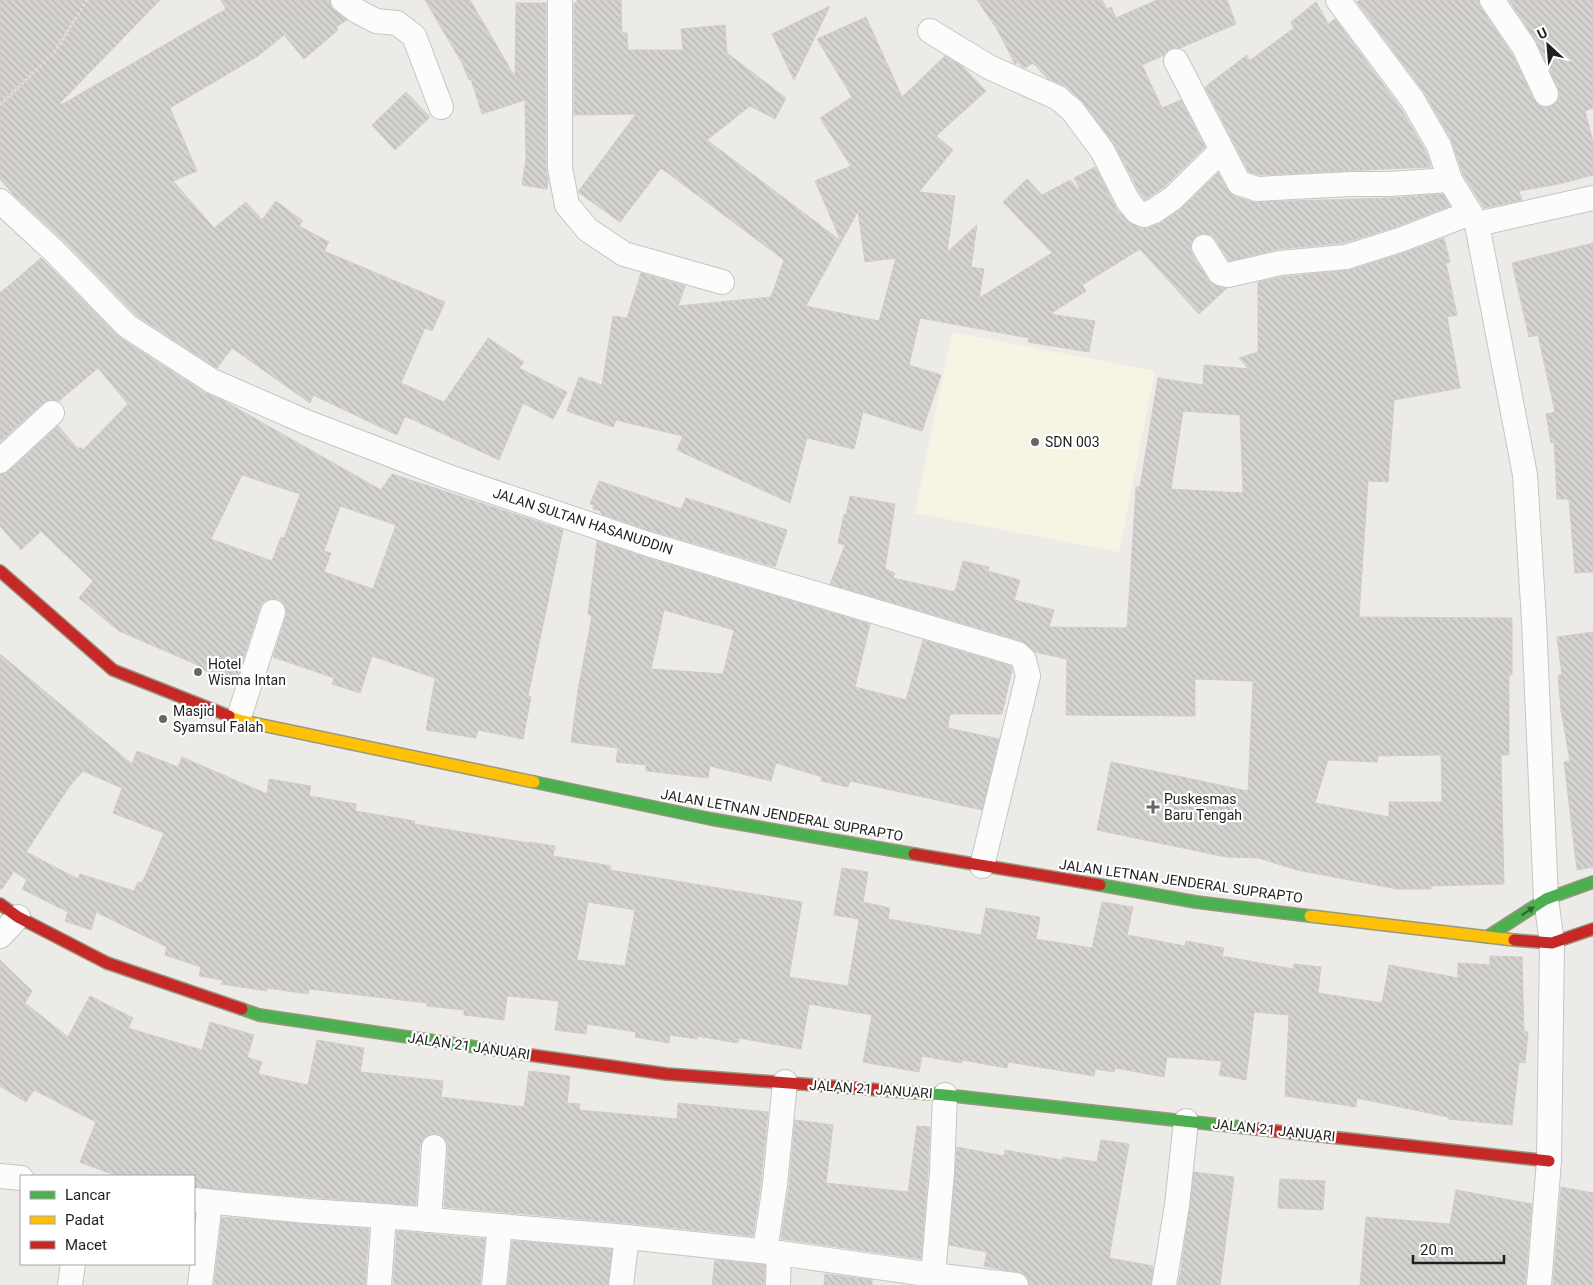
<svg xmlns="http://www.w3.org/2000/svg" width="1593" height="1285" font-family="Roboto,sans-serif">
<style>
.education{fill:#f7f4e3}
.building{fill:url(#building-back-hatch);stroke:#d1ccc9;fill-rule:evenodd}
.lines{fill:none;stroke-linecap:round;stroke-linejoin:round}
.street-casing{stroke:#c6c5c4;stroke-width:26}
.fast-casing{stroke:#98987e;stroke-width:14}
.slow-casing{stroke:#98987e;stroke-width:14}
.jam-casing{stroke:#98987e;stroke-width:14}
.path{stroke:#ebd9d9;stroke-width:3;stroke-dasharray:2.5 2.5;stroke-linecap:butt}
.street{stroke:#fcfcfc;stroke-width:24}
.fast{stroke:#4caf50;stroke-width:11}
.slow{stroke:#ffc107;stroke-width:11}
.jam{stroke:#c62828;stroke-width:11}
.oneway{fill:#336035}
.poi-dot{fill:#676665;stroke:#fff;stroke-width:2}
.labels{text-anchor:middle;stroke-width:4.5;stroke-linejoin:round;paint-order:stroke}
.poi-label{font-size:14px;fill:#1f1f1f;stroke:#fff;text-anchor:start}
.street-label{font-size:14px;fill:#1f1f1f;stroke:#fff}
</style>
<defs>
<pattern id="building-back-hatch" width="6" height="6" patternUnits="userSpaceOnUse" patternTransform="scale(1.25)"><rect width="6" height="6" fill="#d5d3d0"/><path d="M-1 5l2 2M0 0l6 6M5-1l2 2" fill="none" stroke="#b6b5b2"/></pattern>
</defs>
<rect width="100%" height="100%" fill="#edebe8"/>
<!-- education -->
<polygon class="education" points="952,332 1155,371 1119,552 915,513"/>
<!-- building -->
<g class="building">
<polygon points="0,0 160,0 60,103 61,105 226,9 221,0 330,0 330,6 334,10 347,20 336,27 338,30 304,59 284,35 258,56 170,108 197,171 173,181 214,228 246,202 262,220 276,201 303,221 299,226 329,242 324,251 445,302 432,331 425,328 401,383 444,402 488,338 524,362 519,368 567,392 553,419 523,403 499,460 405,416 397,435 313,395 310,403 232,348 217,368 136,315 64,241 14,195 0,179"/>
<polygon points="425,0 470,0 515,77 516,3 546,3 546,168 548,180 547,189 522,185 526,159 525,100 482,114 471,79 469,80 462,63"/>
<path d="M577,0H621L622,33H627L628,50H683L681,29L725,25L727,53L786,98L775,119L750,106L707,140L841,241L815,181L851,166L820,118L852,97L817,39L866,17L902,97L945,56L963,67L986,91L936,136L953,150L919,192L955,196L947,252L977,225L971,267L984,269L979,298L1052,253L1003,202L1027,179L1042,195L1070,180L1079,190L1080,189L1074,178L1095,167L1117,210L1131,224L1143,229L1159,224L1181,209L1218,173L1227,189L1234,196L1253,202L1390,198L1443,194L1450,206L1395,227L1343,243L1279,249L1229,261L1216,240L1211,235L1204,233L1197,235L1192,241L1190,248L1192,254L1209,281L1217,286L1227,288L1199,314L1140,249L1082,285L1086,291L1050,314L1095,321L1089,352L1028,342L1029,338L920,318L909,365L941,375L922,431L863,412L854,449L807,438L790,503L677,450L683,436L616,420L613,427L567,411L579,377L602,385L613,316L627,318L641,273L685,286L678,306L771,297L784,260L661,168L620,222L578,192L636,114L574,115V3H577ZM858,211L865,262L896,258L879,321L806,306Z"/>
<polygon points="977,0 1102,0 1107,9 1111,7 1116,18 1157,0 1227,0 1236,24 1180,48 1170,49 1164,55 1142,65 1162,108 1181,100 1205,147 1164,187 1145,200 1140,193 1114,144 1083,102 1067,87 1047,78 1033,63 1025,68 1021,66 1018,62 1015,64 997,29"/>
<polygon points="1360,0 1478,0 1481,8 1512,54 1534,100 1539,106 1545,108 1552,106 1558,101 1560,95 1558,88 1536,41 1509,0 1593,0 1593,108 1585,111 1593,142 1593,175 1559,184 1519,191 1522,200 1484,208 1463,174 1451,139 1424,92 1357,2"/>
<polygon points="1316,2 1328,24 1335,19 1400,107 1426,152 1431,167 1259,175 1249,172 1205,87 1247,55 1249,61 1294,28 1291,22"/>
<polygon points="830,6 794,80 772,34"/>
<polygon points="406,92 430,117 395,150 372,125"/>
<path d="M1444,238L1450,262L1446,263L1457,315L1447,317L1460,388L1394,400L1388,482L1368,481L1359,617L1512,618V675H1509V755H1501L1504,884L1431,886V889H1397L1297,870L1259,858L1226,857L1097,830L1111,762L1248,791L1253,681L1195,679V716L1066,715L1067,659L1035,652L1022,641L830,584L845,545L838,543L844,514L846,515L850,496L895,504L885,569L895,573L893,578L955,592L963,561L989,567L988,571L1020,580L1014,600L1054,610L1049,627L1127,628L1136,487H1140L1158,378L1203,385L1204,365L1249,369L1239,358L1258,352V282L1282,277L1350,270L1404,253ZM1183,411L1240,415L1243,493L1171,489ZM1441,755L1442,802H1389V817L1315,803L1328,760L1377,762L1378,756Z"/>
<polygon points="1593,243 1593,572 1575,573 1569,499 1557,499 1554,442 1551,443 1546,414 1555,412 1538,335 1529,337 1512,263"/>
<path d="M41,258L120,338L205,393L226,402L381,490L392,474L563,530L528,696L531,697L523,739L478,730L476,738L426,730L435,678L372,656L360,693L332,684L334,678L273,657L286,616V609L283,603L277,599H270L263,602L260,607L236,682L197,668L198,665L119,631L79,598L93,581L41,531L21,550L0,526V474L9,471L58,426L78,449L80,447L83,450L128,404L98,368L59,401L49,400L43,403L0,442V293ZM242,475L300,494L284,538L281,537L272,561L211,539ZM340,506L396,525L373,589L324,572L331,553L324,551Z"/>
<polygon points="599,481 681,509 686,498 787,530 775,567 652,531 601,514 601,511 593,509 594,505 590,504"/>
<path d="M597,541L644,557L870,624L855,687L906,700L923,640L1011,666L1012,670L1002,714H950L948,728L999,739L982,810L850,781L848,787L821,781L822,777L776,763L771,781L710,766L708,778L646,771V765L616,762L618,748L571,742L578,690L592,616L588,614ZM664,610L734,630L723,674L651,669Z"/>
<polygon points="1593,632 1593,867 1577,870 1564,762 1570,761 1561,710 1558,675 1562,675 1557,637"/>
<path d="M0,654L132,764L137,751L178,767L182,757L267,794L269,779L311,786L309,796L356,804L355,811L415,821L414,824L529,843V842L555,846L553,856L611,866L610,870L802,902L789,977L848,986L859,919L834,915L842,868L868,872L863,902L890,908L888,919L981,935L986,908L1040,917L1036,939L1092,948L1102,902L1133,907L1127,935L1185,946L1186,941L1224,948L1222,956L1293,969L1294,964L1321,967L1318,993L1382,1003L1389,965L1458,978V963L1490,965V956L1522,957L1524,1031L1528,1032L1525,1063L1519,1062L1512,1125L1448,1119V1117L1357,1098L1356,1107L1285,1096L1289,1015L1254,1012L1246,1080L1219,1075L1222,1061L1167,1057L1164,1077L1115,1068L1114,1072L1095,1069L1094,1076L1008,1062L1007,1068L962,1060V1063L922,1056L919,1072L863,1062L872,1015L809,1004L801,1049L739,1038L738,1043L697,1036V1039L670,1035L669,1043L635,1037L636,1032L587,1024L586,1034L555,1030L559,1001L507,996L504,1020L464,1015V1010L427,1006V1003L309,989L308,994L267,988V991L221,984L223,980L199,976L201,967L165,955L167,947L96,912L91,930L65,921L68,912L22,889L27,880L14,871L2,889H0ZM83,771L122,788L113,813L164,833L142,883L138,882L134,891L80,874L78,879L26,852L69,787ZM588,902L635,910L625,966L577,960Z"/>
<polygon points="0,960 32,991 25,1003 68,1037 90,996 133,1018 128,1028 202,1050 210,1022 254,1035 247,1057 262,1062 258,1074 308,1085 317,1040 364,1048 360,1072 443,1081 441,1097 524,1107 529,1071 570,1076 567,1103 580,1104 579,1110 677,1119 678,1103 768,1112 761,1182 753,1236 628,1223 444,1207 448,1147 446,1141 442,1136 435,1133 428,1135 423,1139 420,1146 416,1205 308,1197 194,1187 194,1176 117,1176 80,1162 96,1122 34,1090 26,1102 0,1086"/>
<polygon points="795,1120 833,1125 826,1183 908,1192 917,1126 930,1127 928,1171 921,1259 781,1239 789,1185"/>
<polygon points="1101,1140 1129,1144 1109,1258 1153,1266 1151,1285 1029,1285 1028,1279 1024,1274 984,1266 987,1252 949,1245 957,1147 1004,1156 1005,1150 1062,1160 1063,1157 1097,1162"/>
<polygon points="1194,1172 1234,1177 1220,1285 1178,1285 1181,1270"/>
<polygon points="1280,1179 1325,1181 1323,1210 1278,1208"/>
<polygon points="1561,1187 1593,1193 1593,1285 1553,1285"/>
<polygon points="1456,1190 1532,1204 1525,1285 1360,1285 1366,1217 1450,1224"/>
<polygon points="222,1217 369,1229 365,1285 214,1285"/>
<polygon points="397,1231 485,1239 480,1285 393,1285"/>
<polygon points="512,1241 612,1249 608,1285 508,1285"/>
<polygon points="715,1260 765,1265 764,1285 712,1285"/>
<polygon points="825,1274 872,1280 872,1285 824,1285"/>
</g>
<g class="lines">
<defs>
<g id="street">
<polyline points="343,0 357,11 376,21 397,23 414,36 441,107"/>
<polyline points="560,0 560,168 567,205 588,230 624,254 722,282"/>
<polyline points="1338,0 1412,99 1439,146 1450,180 1477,224"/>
<polyline points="1492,0 1524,47 1546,94"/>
<polyline points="930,31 989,67 1058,98 1072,110 1102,150 1128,201 1137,212 1144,215 1154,211 1173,198 1221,151"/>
<polyline points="1176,61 1239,183 1257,189 1351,184 1389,184 1450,180"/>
<polyline points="0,201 54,251 127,326 212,381 306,422 449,477 648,544 1018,654 1024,660 1028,676 982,866"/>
<polyline points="1204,247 1220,273 1228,275 1280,263 1346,257 1400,240 1470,213"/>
<polyline points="0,461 52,413"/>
<polyline points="238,720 273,612"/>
<polyline points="0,936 18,917"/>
<polyline points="0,1176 21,1178"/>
<polyline points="194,1200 307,1211 384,1216 379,1285"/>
<polyline points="384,1216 627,1237 779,1253"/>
<polyline points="429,1220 434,1147"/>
<polyline points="765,1251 775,1184 785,1082"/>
<polyline points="933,1275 1016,1285"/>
<polyline points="70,1285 73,1264"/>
<polyline points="200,1285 210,1202"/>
<polyline points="494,1285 500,1226"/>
<polyline points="621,1285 627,1237"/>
<polyline points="778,1285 779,1253 933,1275 942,1172 945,1095"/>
<polyline points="1164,1285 1177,1205 1186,1121"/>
<polyline points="1539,1285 1549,1161 1552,943 1546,899 1534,621 1525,475 1477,224 1593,198"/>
</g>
<g id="fast">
<polyline points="534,782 711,819 914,854"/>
<polyline points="1100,885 1196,902 1310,916"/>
<polyline points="1487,937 1546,899 1593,882"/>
<polyline points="242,1009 259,1015 530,1055"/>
<polyline points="881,1090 945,1095 1248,1128"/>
</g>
<g id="slow">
<polyline points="229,716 238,720 534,782"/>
<polyline points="1310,916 1514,940"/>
</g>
<g id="jam">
<polyline points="0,571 113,670 229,716"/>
<polyline points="914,854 1100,885"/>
<polyline points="0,904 18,917 107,963 242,1009"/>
<polyline points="1514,940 1552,943 1593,929"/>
<polyline points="530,1055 667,1074 881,1090"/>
<polyline points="1248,1128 1549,1161"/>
</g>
</defs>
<!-- street casing -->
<use href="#street" class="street-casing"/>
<!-- fast casing -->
<use href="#fast" class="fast-casing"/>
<!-- slow casing -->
<use href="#slow" class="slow-casing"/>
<!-- jam casing -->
<use href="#jam" class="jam-casing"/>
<!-- path -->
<polyline class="path" points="0,105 54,53 87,0"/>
<!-- street -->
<use href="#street" class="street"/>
<!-- fast -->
<use href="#fast" class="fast"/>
<!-- slow -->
<use href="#slow" class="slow"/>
<!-- jam -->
<use href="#jam" class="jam"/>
</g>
<!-- one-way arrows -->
<defs><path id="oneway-solid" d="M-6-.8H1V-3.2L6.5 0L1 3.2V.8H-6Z" transform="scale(1.25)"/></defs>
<use class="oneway" href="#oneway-solid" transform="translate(1528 911) rotate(-33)"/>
<!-- markers -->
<g class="poi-dot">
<circle cx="1035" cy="442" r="5"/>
<circle cx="198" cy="672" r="5"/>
<circle cx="163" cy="719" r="5"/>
<path d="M1150.5 799.5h5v5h5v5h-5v5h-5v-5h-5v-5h5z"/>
</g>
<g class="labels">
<!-- poi labels -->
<g class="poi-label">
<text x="1045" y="447">SDN 003</text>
<text x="208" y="669">Hotel<tspan x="208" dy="16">Wisma Intan</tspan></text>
<text x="173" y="716">Masjid<tspan x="173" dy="16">Syamsul Falah</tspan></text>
<text x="1164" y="804">Puskesmas<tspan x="1164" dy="16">Baru Tengah</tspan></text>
</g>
<!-- street labels -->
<g class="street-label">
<text transform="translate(583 521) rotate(18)" y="5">JALAN SULTAN HASANUDDIN</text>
<text transform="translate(782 815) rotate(10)" y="5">JALAN LETNAN JENDERAL SUPRAPTO</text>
<text transform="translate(1181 881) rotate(8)" y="5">JALAN LETNAN JENDERAL SUPRAPTO</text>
<text transform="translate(469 1046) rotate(8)" y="5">JALAN 21 JANUARI</text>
<text transform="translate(871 1089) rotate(4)" y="5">JALAN 21 JANUARI</text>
<text transform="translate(1274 1130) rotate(6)" y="5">JALAN 21 JANUARI</text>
</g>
</g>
<!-- legend -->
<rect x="20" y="1175" width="175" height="90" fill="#ffffff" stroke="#a5a5a5"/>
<rect x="30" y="1191" width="25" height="8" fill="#4caf50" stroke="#a5a5a5"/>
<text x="65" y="1200" font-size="15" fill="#1f1f1f">Lancar</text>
<rect x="30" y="1216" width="25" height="8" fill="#ffc107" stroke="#a5a5a5"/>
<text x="65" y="1225" font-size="15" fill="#1f1f1f">Padat</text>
<rect x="30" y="1241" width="25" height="8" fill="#c62828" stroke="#a5a5a5"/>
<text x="65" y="1250" font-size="15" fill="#1f1f1f">Macet</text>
<!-- north arrow -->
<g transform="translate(1548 45) rotate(334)" stroke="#ffffff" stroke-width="4" paint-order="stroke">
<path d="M0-4L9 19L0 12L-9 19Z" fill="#1f1f1f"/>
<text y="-8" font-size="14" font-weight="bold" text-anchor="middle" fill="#1f1f1f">U</text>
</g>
<!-- scale -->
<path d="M1413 1255v8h91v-8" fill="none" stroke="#1f1f1f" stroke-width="2.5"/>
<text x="1420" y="1255" font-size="15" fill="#1f1f1f" stroke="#ffffff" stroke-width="4" paint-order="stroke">20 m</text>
</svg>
